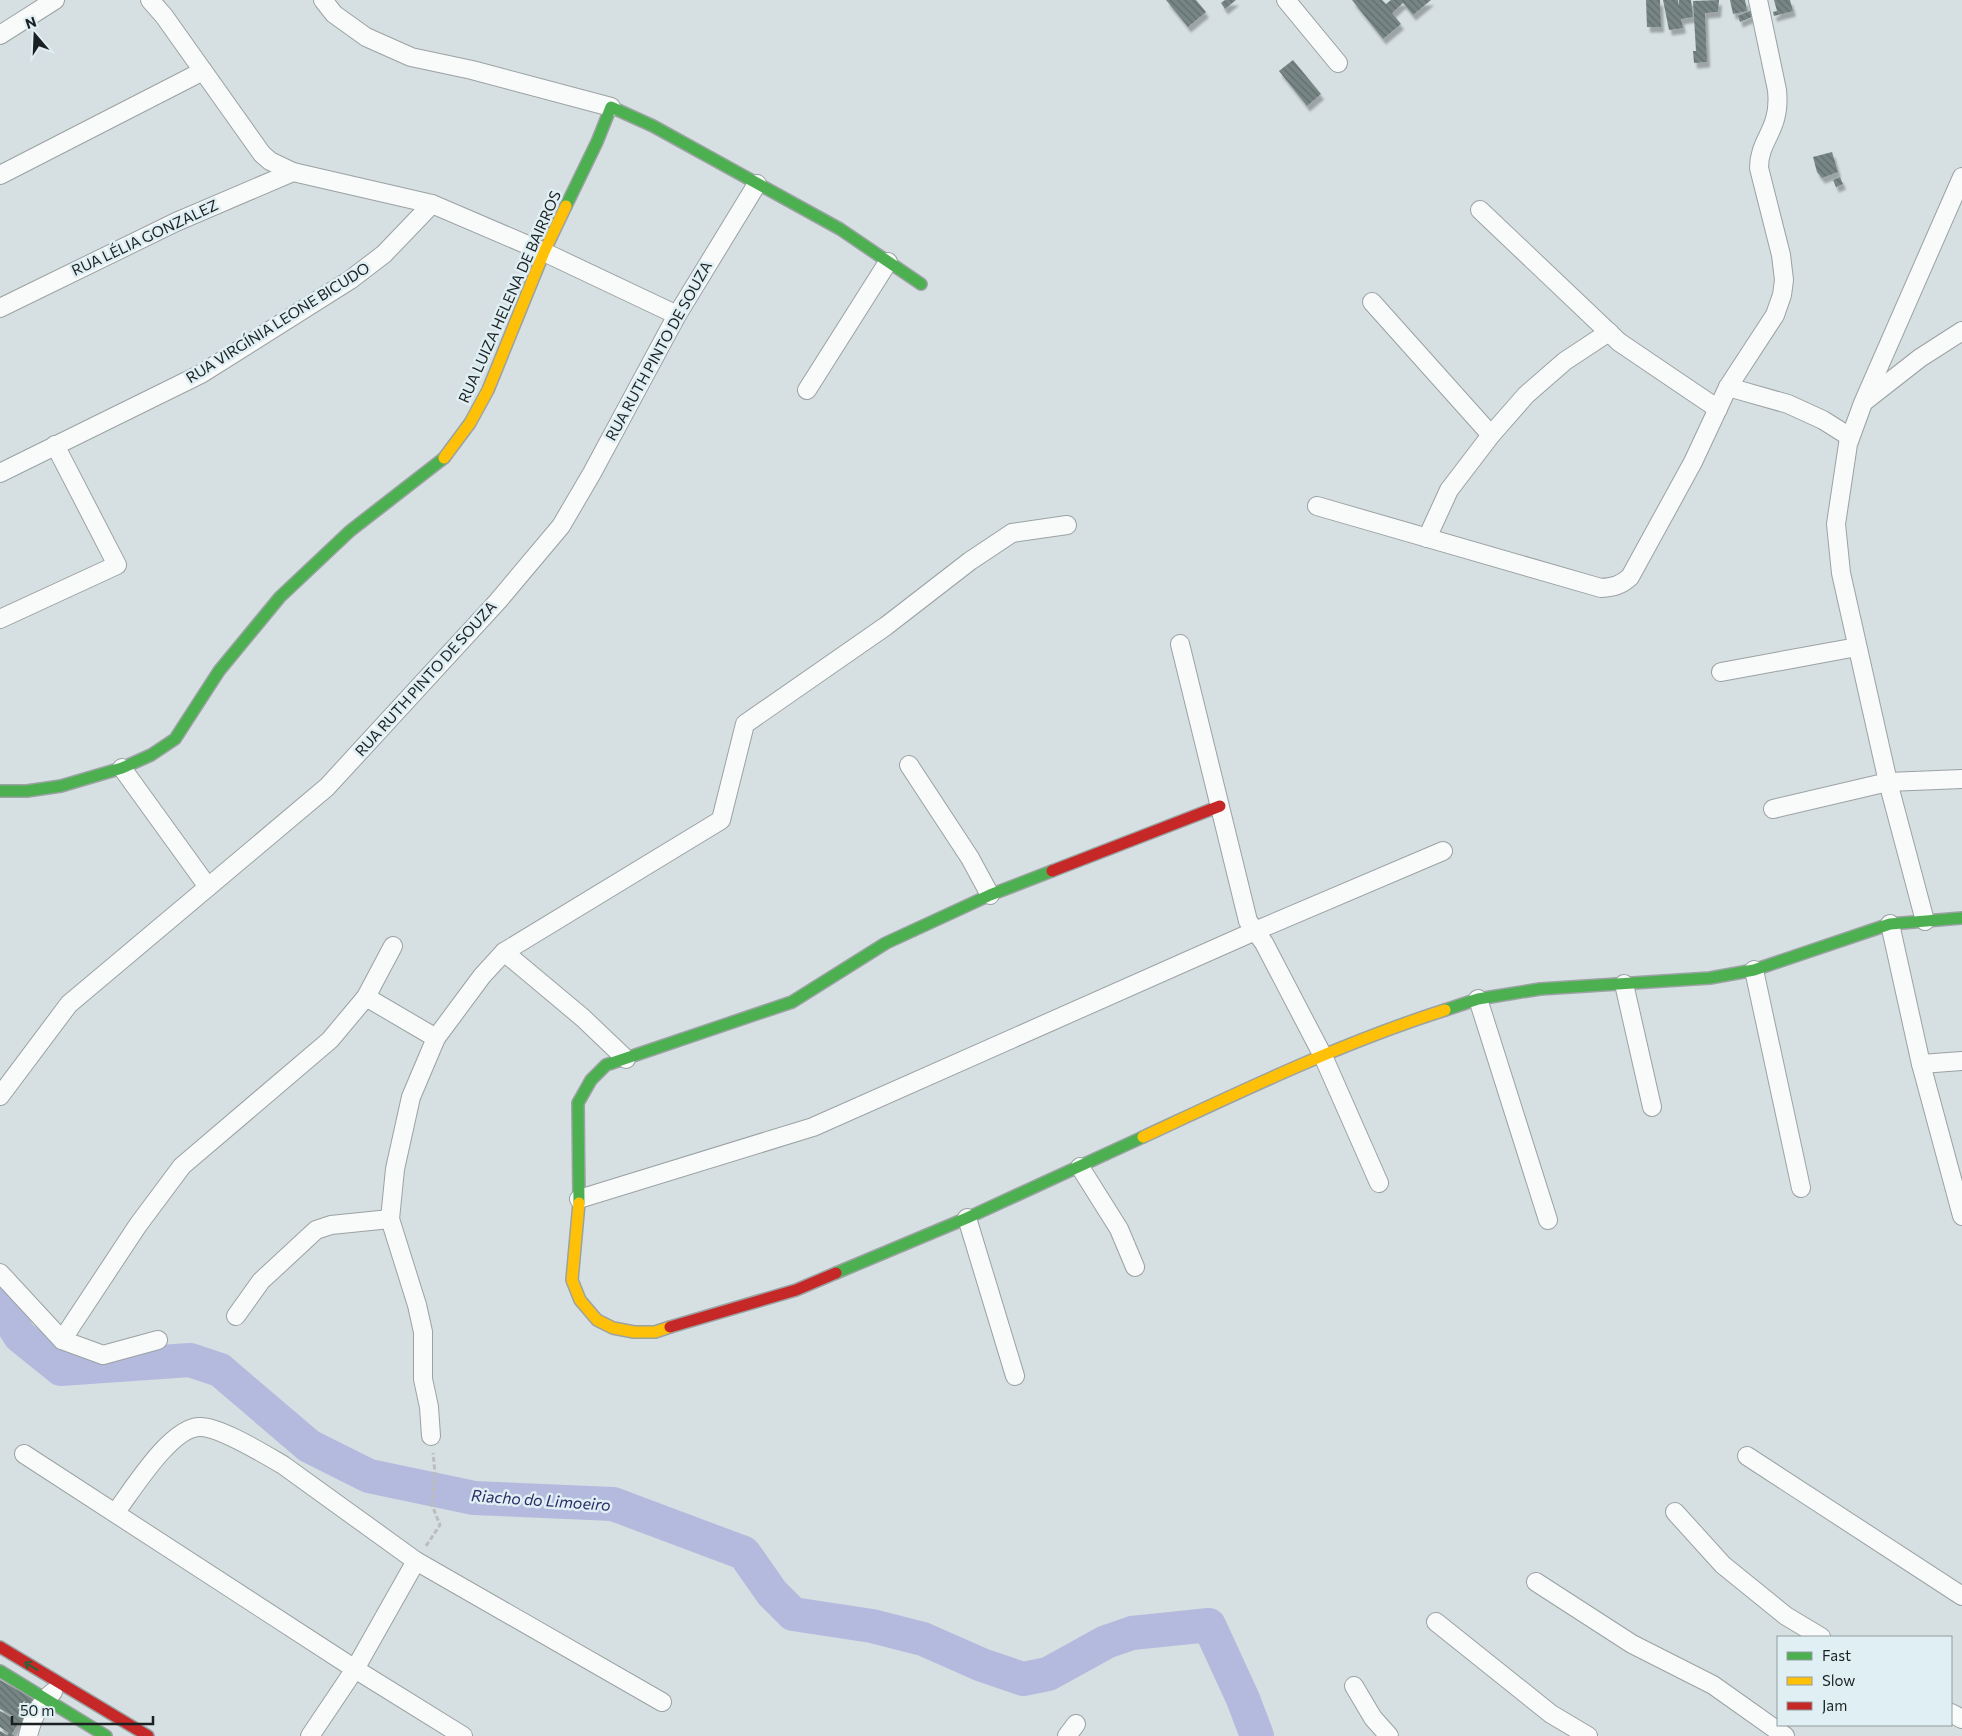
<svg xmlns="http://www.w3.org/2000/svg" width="1962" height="1736" font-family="Commissioner,sans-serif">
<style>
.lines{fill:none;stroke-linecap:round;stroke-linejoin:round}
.river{stroke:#b4bade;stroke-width:34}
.building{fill:url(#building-back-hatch);filter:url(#shadow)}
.street-casing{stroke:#9ba2a3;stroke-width:20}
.fast-casing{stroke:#9ba2a3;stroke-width:14}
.slow-casing{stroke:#9ba2a3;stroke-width:14}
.jam-casing{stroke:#9ba2a3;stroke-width:14}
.path{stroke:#bcbebe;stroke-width:3;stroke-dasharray:5 2.5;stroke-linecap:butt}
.street{stroke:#f9fafa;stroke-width:18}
.fast{stroke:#4caf50;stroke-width:11}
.slow{stroke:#ffc107;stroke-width:11}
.jam{stroke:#c62828;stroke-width:11}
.oneway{stroke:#316137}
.labels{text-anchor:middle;stroke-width:5;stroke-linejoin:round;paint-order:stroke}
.street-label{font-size:15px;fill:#1b2122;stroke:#dfeff3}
.water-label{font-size:16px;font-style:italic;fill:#2c2b67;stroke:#dfeff3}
</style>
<defs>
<pattern id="building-back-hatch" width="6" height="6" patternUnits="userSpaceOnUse" patternTransform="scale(1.25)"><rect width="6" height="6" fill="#778685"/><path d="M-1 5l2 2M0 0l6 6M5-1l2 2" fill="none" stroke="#616d6c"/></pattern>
<filter id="shadow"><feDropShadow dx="3" dy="5.5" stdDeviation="1" flood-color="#0004"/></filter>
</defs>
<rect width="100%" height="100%" fill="#d6dfe1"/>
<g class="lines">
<!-- river -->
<polyline class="river" points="0,1305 20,1336 61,1369 190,1360 220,1370 309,1446 369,1476 474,1498 613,1504 744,1553 772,1593 793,1614 872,1626 923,1639 982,1665 1023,1679 1048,1674 1106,1642 1132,1633 1209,1625 1243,1699 1257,1736"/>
</g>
<!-- building -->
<g class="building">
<polygon points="1166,0 1196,0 1206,12 1188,27"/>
<polygon points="1225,0 1236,0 1225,9 1221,3"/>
<polygon points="1352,0 1382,0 1386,4 1391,0 1431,0 1413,15 1403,3 1392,13 1401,24 1383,39"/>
<polygon points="1646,0 1660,0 1661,27 1647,27"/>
<polygon points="1663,0 1678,0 1679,6 1679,0 1691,0 1693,17 1681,19 1683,28 1669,30"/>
<polygon points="1719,0 1718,12 1705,13 1707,62 1694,63 1693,51 1696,51 1693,1"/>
<polygon points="1730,0 1745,0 1747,11 1733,14"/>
<polygon points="1774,0 1790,0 1793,11 1774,16 1773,12 1777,11"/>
<polygon points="1752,10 1754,16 1740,22 1738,16"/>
<polygon points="1293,60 1321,94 1307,106 1279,71"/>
<polygon points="1832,152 1838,172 1822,178 1817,172 1813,157"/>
<polygon points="1840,177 1843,184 1836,187 1833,180"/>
<polygon points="0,1680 41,1703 24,1725 19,1722 12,1734 15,1736 0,1736 0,1731 7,1735 9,1733 0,1727 0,1711 12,1718 13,1716 0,1709"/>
</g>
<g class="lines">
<defs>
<g id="street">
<polyline points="150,0 164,16 262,154 270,161 293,172 432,204 544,252 677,315"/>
<polyline points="323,0 334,14 366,37 411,57 472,70 611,107"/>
<polyline points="1286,0 1338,63"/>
<polyline points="0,35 55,0"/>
<polyline points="0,175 203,71"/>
<polyline points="1480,210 1619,342 1718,409"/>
<polyline points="1372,302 1491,435"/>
<polyline points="0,308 176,222 293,172"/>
<polyline points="1728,387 1788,404 1823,420 1850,437"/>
<polyline points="807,390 888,262"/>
<polyline points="1865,401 1920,358 1962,331"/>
<polyline points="0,473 201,374 350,280 384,254 432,204"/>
<path d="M1317,506L1601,588C1613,587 1620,586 1630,577L1693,462L1728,387L1775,315L1782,295L1784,280L1781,255L1759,168C1759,147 1770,137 1775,119C1778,109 1778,100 1777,90L1758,0"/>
<polyline points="1427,538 1449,490 1491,435 1526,395 1565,361 1609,332"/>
<polyline points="0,619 117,565 55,445"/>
<polyline points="1180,644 1248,921 1264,943 1323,1056 1379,1183"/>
<polyline points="1721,672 1857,647"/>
<polyline points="909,765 970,858 990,895"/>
<polyline points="122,768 208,887"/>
<polyline points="1773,809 1888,782 1962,779"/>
<polyline points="1925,921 1888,782 1841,573 1836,524 1848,444 1863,403 1962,177"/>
<polyline points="1890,924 1921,1064 1962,1216"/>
<polyline points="504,952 583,1018 626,1059"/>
<polyline points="1754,970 1801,1188"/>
<polyline points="1624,984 1652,1107"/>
<polyline points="366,997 436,1038"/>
<polyline points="1478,999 1548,1220"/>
<polyline points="1921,1064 1962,1061"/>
<polyline points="0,1096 69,1004 327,787 498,601 561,526 592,473 677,315 757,184"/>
<polyline points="1080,1167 1119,1229 1135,1267"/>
<polyline points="579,1199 813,1127 1255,931 1443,851"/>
<polyline points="967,1218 1015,1376"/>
<polyline points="0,1273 62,1340 103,1355 158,1340"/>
<polyline points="236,1316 261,1281 316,1230 331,1225 390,1219"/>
<polyline points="62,1340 138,1225 182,1166 330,1040 366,997 393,946"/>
<polyline points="431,1436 429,1407 423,1379 423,1332 417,1305 390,1219 395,1169 411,1097 436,1038 482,976 504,952 721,820 745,724 886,626 970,561 1012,533 1067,525"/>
<polyline points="24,1454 355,1669 463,1736"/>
<polyline points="1747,1456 1962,1596"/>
<polyline points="1675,1512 1723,1565 1786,1616 1821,1637"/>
<path d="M115,1513C132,1491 170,1428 199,1427C219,1426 264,1454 283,1465L416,1561L662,1702"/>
<polyline points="1536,1582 1632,1644 1713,1685 1785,1736"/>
<polyline points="1436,1622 1551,1714 1588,1736"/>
<polyline points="1354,1686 1373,1718 1389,1736"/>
<polyline points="1951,1713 1962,1719"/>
<path d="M28,1736C32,1719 39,1703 53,1692"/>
<polyline points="310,1736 355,1669 416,1561"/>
<polyline points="1067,1736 1076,1724"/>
</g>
<g id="fast">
<polyline points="566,206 597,142 611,107 653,126 840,229 921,284"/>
<polyline points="0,791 27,791 61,786 122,768 151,755 175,739 219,671 280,597 350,531 444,458"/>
<polyline points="1445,1010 1478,999 1540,989 1710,978 1754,970 1890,924 1962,918"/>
<polyline points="579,1203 578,1103 591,1080 606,1065 792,1002 886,943 990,895 1052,871"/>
<polyline points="836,1273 967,1218 1143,1137"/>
<polyline points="0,1671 106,1736"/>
</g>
<g id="slow">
<polyline points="444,458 470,423 488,390 544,252 566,206"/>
<path d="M1143,1137C1242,1091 1341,1043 1445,1010"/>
<polyline points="579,1203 572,1280 580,1300 597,1320 613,1328 634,1332 655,1332 670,1327"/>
</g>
<g id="jam">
<polyline points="1052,871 1220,806"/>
<polyline points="670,1327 796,1290 836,1273"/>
<polyline points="0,1647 148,1736"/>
</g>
</defs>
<!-- street casing -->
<use href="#street" class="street-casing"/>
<!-- fast casing -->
<use href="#fast" class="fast-casing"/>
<!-- slow casing -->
<use href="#slow" class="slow-casing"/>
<!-- jam casing -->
<use href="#jam" class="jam-casing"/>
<!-- path -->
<polyline class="path" points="426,1546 440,1525 432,1505 435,1473 433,1453"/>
<!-- street -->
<use href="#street" class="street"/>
<!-- fast -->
<use href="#fast" class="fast"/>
<!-- slow -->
<use href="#slow" class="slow"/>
<!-- jam -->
<use href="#jam" class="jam"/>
</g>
<!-- one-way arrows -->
<defs><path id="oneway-shaft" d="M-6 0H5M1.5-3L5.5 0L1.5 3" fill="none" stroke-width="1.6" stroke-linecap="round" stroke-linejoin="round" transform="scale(1.25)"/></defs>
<use class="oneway" href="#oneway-shaft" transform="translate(31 1666) rotate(-149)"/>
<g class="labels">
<!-- street labels -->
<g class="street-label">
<text transform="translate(145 238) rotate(-25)" y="5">RUA LÉLIA GONZALEZ</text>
<text transform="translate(510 297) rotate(-66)" y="5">RUA LUIZA HELENA DE BAIRROS</text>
<text transform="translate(278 323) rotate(-32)" y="5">RUA VIRGÍNIA LEONE BICUDO</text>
<text transform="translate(659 351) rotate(-61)" y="5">RUA RUTH PINTO DE SOUZA</text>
<text transform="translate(426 679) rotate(-48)" y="5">RUA RUTH PINTO DE SOUZA</text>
</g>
<!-- water labels -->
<g class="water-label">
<text transform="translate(541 1500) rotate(4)" y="6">Riacho do Limoeiro</text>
</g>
</g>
<!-- legend -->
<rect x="1777" y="1636" width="175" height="90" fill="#dfeff3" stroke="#919d9f"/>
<rect x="1787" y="1652" width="25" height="8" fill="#4caf50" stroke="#919d9f"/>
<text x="1822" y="1661" font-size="15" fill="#1b2122">Fast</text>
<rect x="1787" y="1677" width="25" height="8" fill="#ffc107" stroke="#919d9f"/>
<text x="1822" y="1686" font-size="15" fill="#1b2122">Slow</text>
<rect x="1787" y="1702" width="25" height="8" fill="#c62828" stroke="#919d9f"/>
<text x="1822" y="1711" font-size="15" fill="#1b2122">Jam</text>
<!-- north arrow -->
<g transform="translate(35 35) rotate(341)" stroke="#dfeff3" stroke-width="4" paint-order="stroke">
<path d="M0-4L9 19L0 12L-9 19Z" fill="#1b2122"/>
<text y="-8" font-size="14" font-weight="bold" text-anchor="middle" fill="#1b2122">N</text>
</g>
<!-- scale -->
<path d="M12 1716v8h141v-8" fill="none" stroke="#1b2122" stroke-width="2.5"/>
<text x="20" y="1716" font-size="15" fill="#1b2122" stroke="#dfeff3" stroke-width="4" paint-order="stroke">50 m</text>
</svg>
